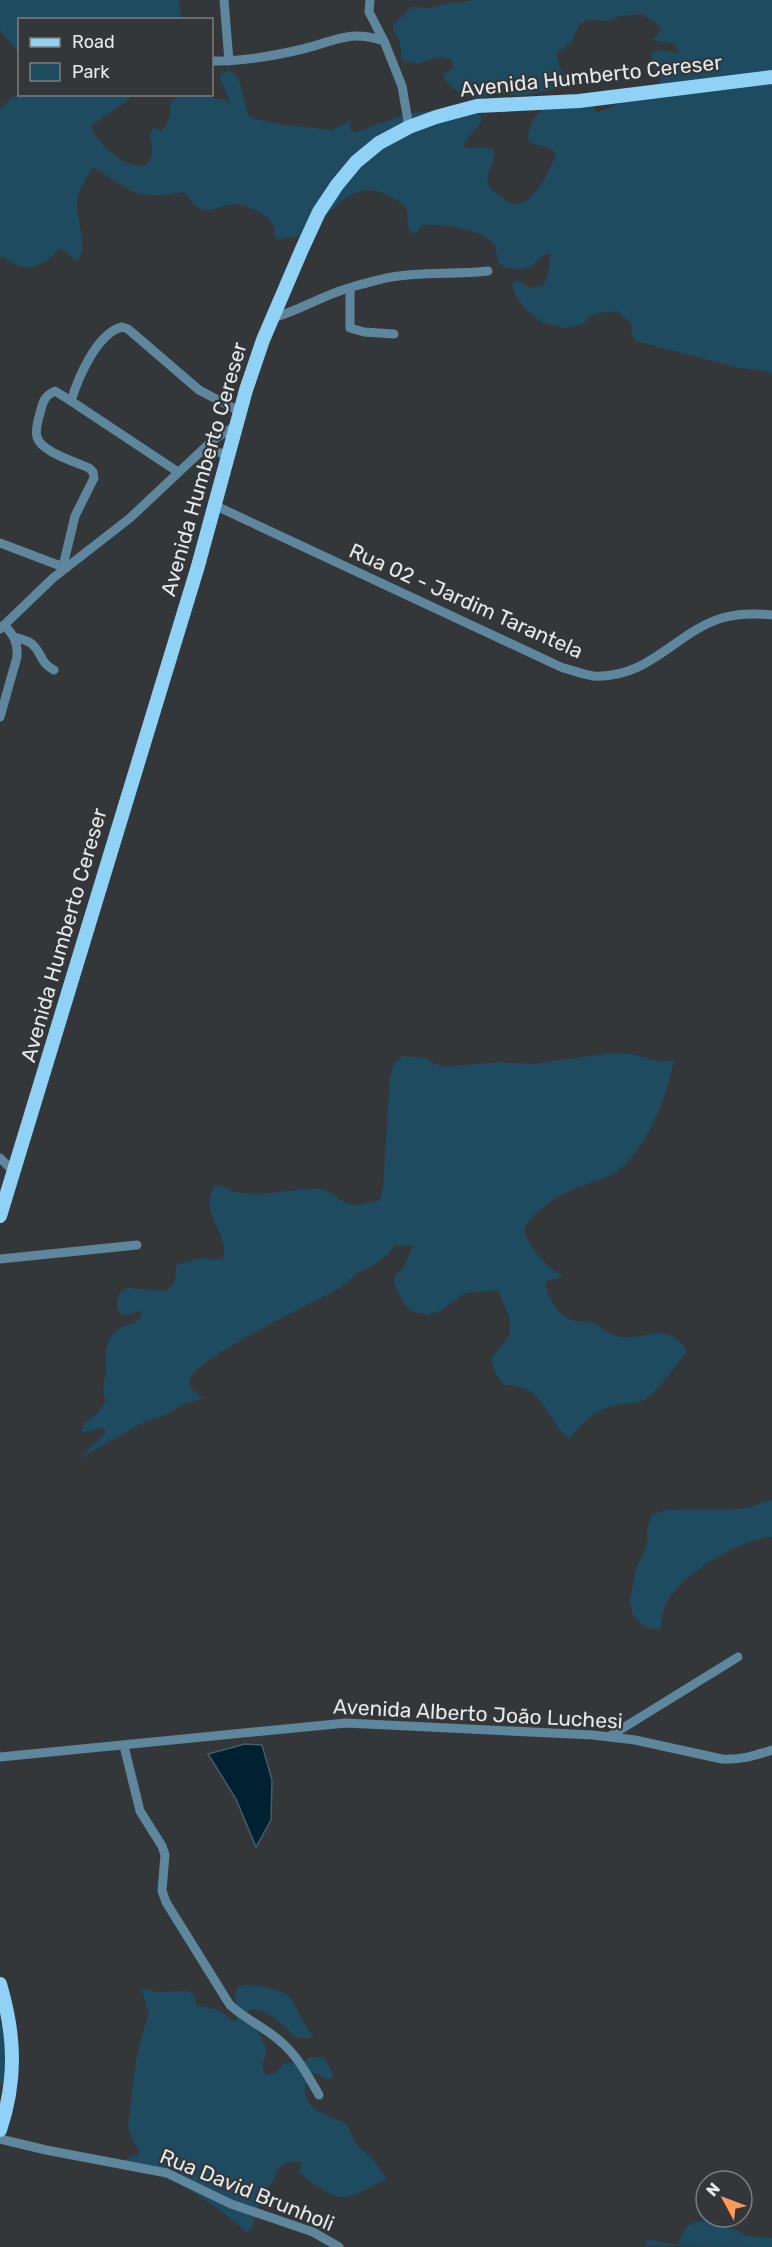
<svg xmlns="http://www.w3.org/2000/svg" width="772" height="2247" font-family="Rubik,sans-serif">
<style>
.green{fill:#1f4b61}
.water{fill:#002131;stroke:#455d68;stroke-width:1.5}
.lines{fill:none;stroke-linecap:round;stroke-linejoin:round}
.minor{stroke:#5e869c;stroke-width:9}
.primary{stroke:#8fd2f6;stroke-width:14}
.labels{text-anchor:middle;stroke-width:4.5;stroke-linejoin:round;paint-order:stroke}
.street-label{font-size:21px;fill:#e6e8e9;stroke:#343739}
</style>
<rect width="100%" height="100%" fill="#343739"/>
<!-- green -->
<g class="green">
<polygon points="0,0 179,0 181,17 180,20 20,20 19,53 0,30"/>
<path d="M472,0H772V374L766,371L739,368L636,341L631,333L632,324L617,311L593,314L583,324L566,328L543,323L524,308L515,294L512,284L517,280L530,288L543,286C550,275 548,265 551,253C542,254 538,262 531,266C522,271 506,269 498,263C497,257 497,250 494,244C484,229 439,223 422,225L416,233L412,234C404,223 410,217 406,208C403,203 392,197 387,195C349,177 332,216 305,234C298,238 286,238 278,239L274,236C279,218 250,205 234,204C225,204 215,211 206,210C197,210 189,198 184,192C165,196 143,198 126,188C114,182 105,173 93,167C86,178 78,190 77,202C77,220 87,243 79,260H75L64,250L60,249C38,268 27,276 2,256L0,259V109L11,98L19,94L132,95L127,101L92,125C94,147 150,188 152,151C152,145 150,138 150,132L155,127L161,131C170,124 170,113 170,103L175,99L176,95H207L210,98L222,99L231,104L220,78L221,73L230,71L238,76L248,115L255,119L278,124L332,130L351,120L350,130L355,133L408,113L437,111L453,104L464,105L479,114L482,120C477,130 467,135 463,147C473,150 484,146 494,150C497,163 483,173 489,186C491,190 498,195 503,198C528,221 547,174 556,156C552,143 538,148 528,141C531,100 559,103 592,102L595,111L599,112L657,87L661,79L651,62V54L660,50L679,54L678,49L671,43L652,40L662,29L656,23L642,14L620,16L607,21L588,20L579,25L572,41L557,53L560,68L570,82L567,87L520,96L491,92L483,99L477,100C464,94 447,89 443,75L454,68L451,59L438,57L418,64L402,60L400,41L393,30V25L412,7L431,8L452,2L460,3Z"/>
<path d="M613,1053L632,1054L662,1062L674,1060C667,1096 649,1145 620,1169C609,1177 594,1182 582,1186C560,1194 535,1209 524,1229C530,1250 545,1265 563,1277L546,1281L545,1284C550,1300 557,1317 576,1321C580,1322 585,1321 590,1322C599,1324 606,1332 614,1335C643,1345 662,1317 687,1350C680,1361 655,1395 644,1400C635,1404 626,1403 617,1405C595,1409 583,1423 569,1439C542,1415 548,1387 504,1385L496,1374L491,1360L510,1334V1319L498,1290L465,1293L442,1310L427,1315L411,1311L404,1304L394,1283L395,1276L403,1268L414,1245L395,1246C390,1251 385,1258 378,1262C372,1267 364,1269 358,1273C350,1279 344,1286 336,1290C311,1304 198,1357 190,1379C187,1388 196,1393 202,1397L201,1399L187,1403L169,1413L138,1425L78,1460L106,1432L103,1428L84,1432L81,1430L85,1422L98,1413L106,1401C100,1385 106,1382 106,1369C105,1355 105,1339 118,1330C126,1324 135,1325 142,1316L139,1311L126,1316L119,1313C114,1304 117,1291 128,1288L166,1291L175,1282L176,1265L202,1258L216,1260L223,1258C230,1232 197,1214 215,1185C227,1185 227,1191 236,1192C264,1197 292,1188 319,1189C329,1190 335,1197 344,1202C355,1208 368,1203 380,1200L383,1188L390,1077L394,1063L403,1056L424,1058L442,1067L499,1062L532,1064Z"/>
<path d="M772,1500V1537C740,1539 683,1573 667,1602C663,1610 661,1621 660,1630L645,1627L633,1616L630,1600L636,1569L647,1545V1530L651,1516L664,1510L742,1509Z"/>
<path d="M245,1985C300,1989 287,1998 314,2038H296C285,2027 266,2006 249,2010L247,2015C255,2028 274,2049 262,2063L264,2073L267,2075L276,2073L284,2063L300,2064L310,2057L325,2058L334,2077L328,2079L314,2073L309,2075C294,2107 323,2113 347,2124L356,2144L375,2162L387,2179C343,2201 342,2207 301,2174L299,2171L302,2164L301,2162H287L278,2169L272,2183L262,2193L252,2229L247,2232C213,2204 186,2183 142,2170C136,2168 131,2171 124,2169L122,2165L125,2160L140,2153L130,2136L128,2125L136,2061L142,2035L149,2014L141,1988L158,1992L187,1991L195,1996L196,2005L218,2010L235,2022L237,2019L235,1993L238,1987Z"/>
<path d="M0,2019C6,2039 15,2068 0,2086Z"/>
<path d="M697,2222H717L749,2236L772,2238V2247L646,2246V2239L678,2245C683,2234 684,2224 697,2222Z"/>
</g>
<!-- water -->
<polygon class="water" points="245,1744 262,1745 272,1780 271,1820 256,1847 236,1799 208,1754"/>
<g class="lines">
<!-- minor -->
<g class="minor">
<polyline points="224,0 229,61"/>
<polyline points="370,0 369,12 384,41"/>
<path d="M212,61C242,62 273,56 303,49C336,41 349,29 384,41L402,86L409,127"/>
<polyline points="350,288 350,328 364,332 394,334"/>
<path d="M272,318C295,312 315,300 337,292C352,286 370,282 386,278C419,271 454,275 488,271"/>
<polyline points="202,452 212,450 227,455"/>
<path d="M178,472L71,401C78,378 97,333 122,327L128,329L199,390L239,411"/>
<path d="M214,505L563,668C573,670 584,675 594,676C649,679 676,632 722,618C739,613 754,613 772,615"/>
<polyline points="0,543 66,568"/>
<path d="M63,566L75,516L94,478L93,472L89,468C76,462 41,452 37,437C35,430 38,420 40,413C43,402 44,396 55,391L71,401"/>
<polyline points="0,629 53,578 130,518 213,440 235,426"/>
<path d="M14,637C20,639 27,640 32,644C43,654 39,662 54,670"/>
<path d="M0,717L17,657C18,643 14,635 4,625"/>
<polyline points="0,1158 15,1173"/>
<polyline points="0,1259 137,1245"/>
<polyline points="610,1736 738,1657"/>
<path d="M124,1746L140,1811L162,1846L165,1855L162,1891L166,1902L230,2005C245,2019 264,2027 280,2041C297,2055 308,2076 319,2095"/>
<path d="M0,1757L346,1723L593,1735L635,1740L722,1759C741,1760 754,1756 772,1750"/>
<polyline points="0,2139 46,2150 167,2173 231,2204 313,2232 339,2247"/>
</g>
<!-- primary -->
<g class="primary">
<polyline points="0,1216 198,566 246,390 263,340 302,249 319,212 337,185 356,162 379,143 409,127 436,117 477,106 579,101 772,77"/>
<path d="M0,1984C15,2035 17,2079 0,2130"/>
</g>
</g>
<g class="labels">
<!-- street labels -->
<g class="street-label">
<text transform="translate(591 76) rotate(-6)" y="7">Avenida Humberto Cereser</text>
<text transform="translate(204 469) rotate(-74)" y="7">Avenida Humberto Cereser</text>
<text transform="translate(466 601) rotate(24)" y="7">Rua 02 - Jardim Tarantela</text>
<text transform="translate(64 935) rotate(-74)" y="7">Avenida Humberto Cereser</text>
<text transform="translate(478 1714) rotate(3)" y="7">Avenida Alberto João Luchesi</text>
<text transform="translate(247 2190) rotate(22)" y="7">Rua David Brunholi</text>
</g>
</g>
<!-- legend -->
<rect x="18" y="18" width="195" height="78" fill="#343739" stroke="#7b7e7f" stroke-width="1.5"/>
<rect x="30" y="38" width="30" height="9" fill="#8fd2f6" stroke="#7b7e7f" stroke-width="1.5"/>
<text x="72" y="48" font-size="18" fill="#e6e8e9">Road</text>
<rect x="30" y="63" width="30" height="18" fill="#1f4b61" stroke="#7b7e7f" stroke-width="1.5"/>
<text x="72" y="78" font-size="18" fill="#e6e8e9">Park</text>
<!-- north arrow -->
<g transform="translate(724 2199) rotate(311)"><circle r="28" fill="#343739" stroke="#7b7e7f" stroke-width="1.5"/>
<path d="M0-4.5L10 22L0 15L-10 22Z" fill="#ff9b59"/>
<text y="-9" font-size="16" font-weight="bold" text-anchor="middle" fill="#e6e8e9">N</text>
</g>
</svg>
